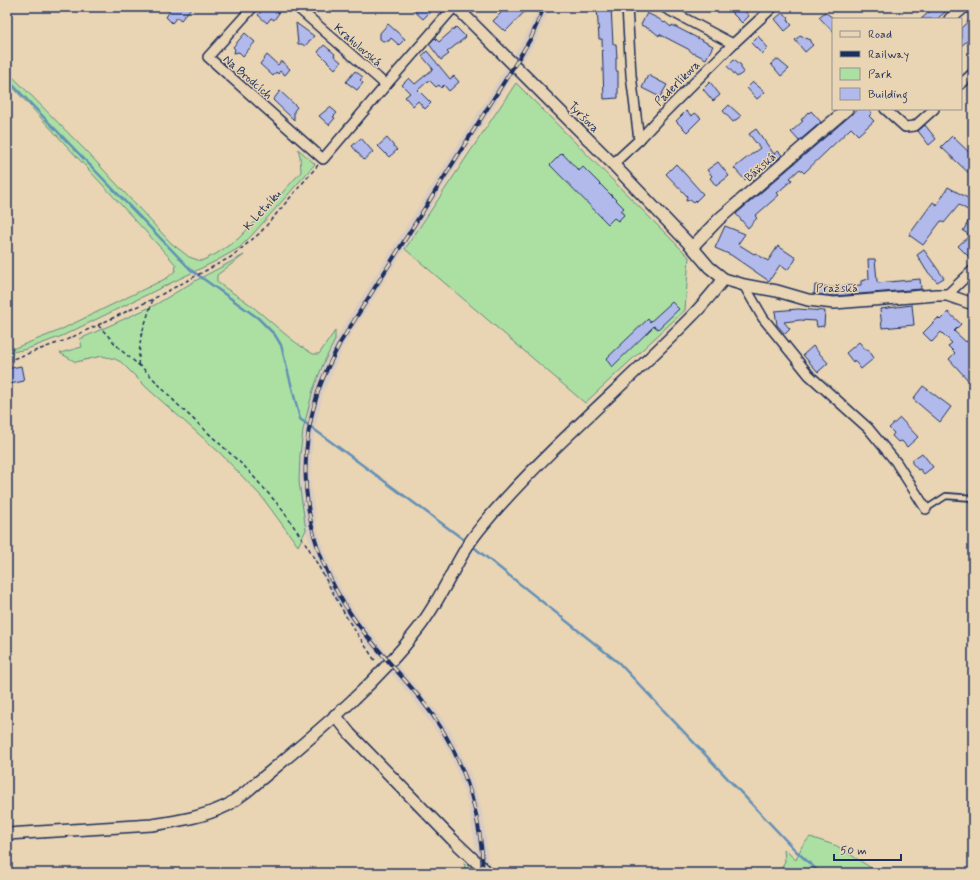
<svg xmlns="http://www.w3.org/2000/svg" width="980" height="880" font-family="Mynerve,sans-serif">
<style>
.built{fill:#d8ccc4}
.green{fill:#ace0a2;stroke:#648880}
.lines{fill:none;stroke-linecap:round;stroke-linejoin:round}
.stream{stroke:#6290b7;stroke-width:2.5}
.building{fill:#b2baeb;stroke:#1b2f5e}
.service-casing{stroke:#1b2f5e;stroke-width:8}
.minor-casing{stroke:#1b2f5e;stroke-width:12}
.tertiary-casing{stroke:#1b2f5e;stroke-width:14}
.path{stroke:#1b2f5e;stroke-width:1.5;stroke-dasharray:4 3;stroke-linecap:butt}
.service{stroke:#e9d4b3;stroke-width:4.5}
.minor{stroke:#e9d4b3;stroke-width:9}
.tertiary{stroke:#e9d4b3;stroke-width:11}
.rail-casing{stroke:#1b2f5e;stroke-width:4}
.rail{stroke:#e9d4b3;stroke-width:2.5;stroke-dasharray:8;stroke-linecap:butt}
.labels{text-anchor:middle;stroke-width:3;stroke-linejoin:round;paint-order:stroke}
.street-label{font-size:12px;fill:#1b2f5e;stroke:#e9d4b3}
</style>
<rect width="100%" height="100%" fill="#e9d4b3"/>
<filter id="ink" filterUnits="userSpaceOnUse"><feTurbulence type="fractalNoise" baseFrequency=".025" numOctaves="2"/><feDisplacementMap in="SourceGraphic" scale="8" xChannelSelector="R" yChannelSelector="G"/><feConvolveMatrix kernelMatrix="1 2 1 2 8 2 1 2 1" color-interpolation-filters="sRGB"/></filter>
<g filter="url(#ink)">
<!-- built -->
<polygon class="built" points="539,7 550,7 536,40 344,345 323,393 314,432 311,456 310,482 317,527 324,551 343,593 357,614 376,639 439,714 452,734 471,776 479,800 484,823 487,848 488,873 477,873 476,849 468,803 452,758 442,739 415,701 368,646 348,620 334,598 322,575 314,554 306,530 302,506 299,482 300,455 306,417 313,390 324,362 335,340 488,97 526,35"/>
<!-- green -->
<g class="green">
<polygon points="7,71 89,154 171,243 189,257 201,261 216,254 238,239 274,202 301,172 300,156 298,149 315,164 253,234 239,248 216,261 62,336 27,349 7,353 7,351 56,332 167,278 175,271 176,265 170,258 7,81"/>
<polygon points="516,83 689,257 685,310 585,403 405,249"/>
<path d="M244,255L217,275V282C227,290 239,296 248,303C270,320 289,340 313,354H319L335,331V340L324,362L313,390L303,430L300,455L299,482L306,530L298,546L262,497L220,453L147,388L121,362L115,359L102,356L76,362L60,353L82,347L80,339L155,305L193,282Z"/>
<polygon points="810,837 837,846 879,873 779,873 785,861 784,849 796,860 802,846"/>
<polygon points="464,863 477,871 477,873 466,873"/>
</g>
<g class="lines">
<!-- stream -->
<g class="stream">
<polyline points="7,79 191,270 258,318 275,335 281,345 300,419 467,542"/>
<polyline points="471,545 619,663 795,850 820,873"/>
</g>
</g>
<!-- building -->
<g class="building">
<polygon points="166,7 192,7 181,20 177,17 172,23 166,17 170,11"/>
<polygon points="265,7 272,7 279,13 274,20 271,18 267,23 258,15"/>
<polygon points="410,7 426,7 431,11 423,19"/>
<polygon points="513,7 529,7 506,31 504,29 503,30 493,21 504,10 507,13"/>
<polygon points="597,7 611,7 613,44 616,44 617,58 616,58 616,71 618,71 618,98 604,99 602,39 599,39"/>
<polygon points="736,7 743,9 749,16 742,23 731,12"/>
<polygon points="935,7 951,7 937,19 921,19"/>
<polygon points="825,12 833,18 833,32 819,17"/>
<polygon points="647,13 659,19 664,23 665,22 671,27 672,25 713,46 706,59 694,53 694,54 688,49 659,34 659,36 653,31 641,25"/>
<polygon points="782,13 789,18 788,21 792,25 785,31 775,19"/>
<polygon points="973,17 973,36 961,46 961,28"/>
<polygon points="296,23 314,36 305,46 302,44 298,44"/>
<polygon points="388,24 405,39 399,45 391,38 389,41 383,41 380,39 380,33"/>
<polygon points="456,27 466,37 447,52 449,54 441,60 429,44 435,38 439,42"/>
<polygon points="245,33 255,42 243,56 239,52 234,53 235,49 233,47"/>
<polygon points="801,35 803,37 811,40 810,42 813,45 805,52 795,40"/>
<polygon points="758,36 768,48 762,54 751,43"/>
<polygon points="324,45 335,54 334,56 341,62 335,69 318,52"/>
<polygon points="427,51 450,79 454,76 459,82 449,91 444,85 441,88 439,85 436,87 429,80 418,90 431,103 425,109 418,101 413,106 405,97 410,93 402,85 409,78 415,84 433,69 422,56"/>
<polygon points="267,55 278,65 281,61 290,69 285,75 280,71 278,74 276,72 273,76 260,64"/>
<polygon points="734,59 741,65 741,68 744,72 737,77 727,66"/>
<polygon points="777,59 789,69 781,76 771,64"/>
<polygon points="355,71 363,77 360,80 363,83 357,90 346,82"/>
<polygon points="648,75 667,85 660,97 642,88"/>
<polygon points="710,82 720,95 713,101 703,89"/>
<polygon points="753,82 765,92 757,99 747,88"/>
<polygon points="280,91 297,107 294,111 294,120 273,100"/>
<polygon points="729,105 741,116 733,122 723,111"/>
<polygon points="330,107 337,113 333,117 335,118 329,125 319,116"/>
<polygon points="858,109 869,109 872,113 869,116 874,121 858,135 851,128 804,173 800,169 790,178 792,180 777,193 779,195 755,216 757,218 748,228 736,214"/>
<polygon points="686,111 692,116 695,113 701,118 687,132 676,121"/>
<polygon points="811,111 821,122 799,141 791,132 803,121 801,120 808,112 809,113"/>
<polygon points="925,125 936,139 929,145 918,131"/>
<polygon points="756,129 774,154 778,151 782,155 772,165 767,159 745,180 734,168 744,160 760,148 749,134"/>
<polygon points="952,136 973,156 973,177 941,147"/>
<polygon points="361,138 373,152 364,160 352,146"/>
<polygon points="387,138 397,150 389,157 378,146"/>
<polygon points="562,153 579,171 583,167 624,208 621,211 624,215 618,221 614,218 608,224 550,165"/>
<polygon points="718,162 729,176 716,186 710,178 712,176 707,170"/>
<polygon points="676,164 703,194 694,203 690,200 686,201 687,196 666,174"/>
<polygon points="948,187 973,201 973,213 959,205 944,223 941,221 923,245 909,235 933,202 937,205"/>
<polygon points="973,213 973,261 958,246 970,235 963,231"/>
<polygon points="725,226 745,234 738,244 754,254 755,253 768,261 778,246 796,258 794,262 787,270 780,265 769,281 731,255 715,248"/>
<polygon points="924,250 944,278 937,282 926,270 917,255"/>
<polygon points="868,259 875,259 877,281 878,283 920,279 921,289 834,296 814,294 815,285 842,289 842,286 861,285 861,281 869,279"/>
<polygon points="672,302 679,309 658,329 654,326 612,367 606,359 648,319 650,322"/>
<polygon points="912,305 914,325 882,328 880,309"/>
<polygon points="798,309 825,311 824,326 817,327 816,321 800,320 784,322 790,329 785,334 777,325 775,311"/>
<polygon points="948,312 961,324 954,331 966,342 973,334 973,376 968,380 949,359 955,353 948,346 952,343 941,332 932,342 923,333 938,318 940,320"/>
<polygon points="859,342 866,350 868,349 874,358 861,369 854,360 853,362 846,353"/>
<polygon points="813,346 828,363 818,372 803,355"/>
<polygon points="21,366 24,381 10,384 7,369"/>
<polygon points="923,386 951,407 940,422 913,399"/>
<polygon points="900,418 918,437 907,447 902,441 898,442 892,436 894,433 889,428"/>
<polygon points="922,453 933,467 924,474 920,469 918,470 912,463 912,460"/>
</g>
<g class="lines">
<defs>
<polyline id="service" points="926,509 946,496 973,498"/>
<g id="minor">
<polyline points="253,7 208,57 323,159 386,85 454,7"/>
<polyline points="297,7 386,85"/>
<polyline points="627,7 631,75 639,140"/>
<polyline points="663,7 733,44"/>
<polyline points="961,84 973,73"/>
<polyline points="885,109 905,127 915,126 934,109"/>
<polyline points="613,164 639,140 665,112 733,44 773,7"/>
<polyline points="744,285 763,318 809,375 868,428 896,462 926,509"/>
<polyline points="947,295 973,270"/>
</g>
<g id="tertiary">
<polyline points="456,7 610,161 692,247 709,267 724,279 744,285 777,291 808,300 834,303 936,295 947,295 973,304"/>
<polyline points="950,19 964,7"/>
<polyline points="692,247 719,219 847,109"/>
<polyline points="335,715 350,734 452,839 488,873"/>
<path d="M7,834L152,825C178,821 204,817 228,805C234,801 240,796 246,792C306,741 370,692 418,629C437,605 449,577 465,550C472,537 483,525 493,513C554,443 627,383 692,316C703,305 714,291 724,279"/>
</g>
</defs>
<!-- service casing -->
<use href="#service" class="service-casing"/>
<!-- minor casing -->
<use href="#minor" class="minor-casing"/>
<!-- tertiary casing -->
<use href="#tertiary" class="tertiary-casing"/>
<!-- path -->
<g class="path">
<polyline points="98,325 122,351 147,372 177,404 247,469 281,508 308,547 348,620 376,662"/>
<polyline points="7,361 66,340 153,299 231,257 260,233 318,165"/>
<polyline points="138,365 141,336 153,299"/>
</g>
<!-- service -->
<use href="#service" class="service"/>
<!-- minor -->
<use href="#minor" class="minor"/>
<!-- tertiary -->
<use href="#tertiary" class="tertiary"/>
<defs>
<path id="rail" d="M482,873C483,861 482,849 480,837C473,785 452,738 420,698C397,670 372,645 352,616C306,549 293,471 318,392C323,375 332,359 340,343L514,66L531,38L544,7"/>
</defs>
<!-- rail casing -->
<use href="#rail" class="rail-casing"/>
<!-- rail -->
<use href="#rail" class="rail"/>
</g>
</g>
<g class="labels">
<!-- street labels -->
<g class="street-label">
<text transform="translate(358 45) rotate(41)" y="4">Krahulovská</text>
<text transform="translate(248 77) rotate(41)" y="4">Na Brodcích</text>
<text transform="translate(677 83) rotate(-45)" y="4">Paderlíkova</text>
<text transform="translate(584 117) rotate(45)" y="4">Tyršova</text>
<text transform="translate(760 167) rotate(-41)" y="4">Báňská</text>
<text transform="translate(262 210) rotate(-48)" y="4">K Letníku</text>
<text x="837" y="292">Pražská</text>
</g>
</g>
<!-- margin -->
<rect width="980" height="880" fill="none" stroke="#e9d4b3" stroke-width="24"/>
<rect x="12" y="12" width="956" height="856" fill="none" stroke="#1b2f5e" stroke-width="1.5" filter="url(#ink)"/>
<!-- legend -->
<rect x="832" y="18" width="130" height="92" fill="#e9d4b3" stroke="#979291"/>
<rect x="840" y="31" width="20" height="6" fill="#e9d4b3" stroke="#979291"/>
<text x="868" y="38" font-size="12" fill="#1b2f5e">Road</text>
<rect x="840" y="51" width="20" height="6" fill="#1b2f5e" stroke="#979291"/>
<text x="868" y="58" font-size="12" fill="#1b2f5e">Railway</text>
<rect x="840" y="68" width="20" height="12" fill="#ace0a2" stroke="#979291"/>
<text x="868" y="78" font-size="12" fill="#1b2f5e">Park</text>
<rect x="840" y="88" width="20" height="12" fill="#b2baeb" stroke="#979291"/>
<text x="868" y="98" font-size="12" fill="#1b2f5e">Building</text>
<!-- scale -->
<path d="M834 854v6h67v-6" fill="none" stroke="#1b2f5e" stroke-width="2"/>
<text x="840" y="854" font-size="12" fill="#1b2f5e" stroke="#e9d4b3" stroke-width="3" paint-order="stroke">50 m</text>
</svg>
